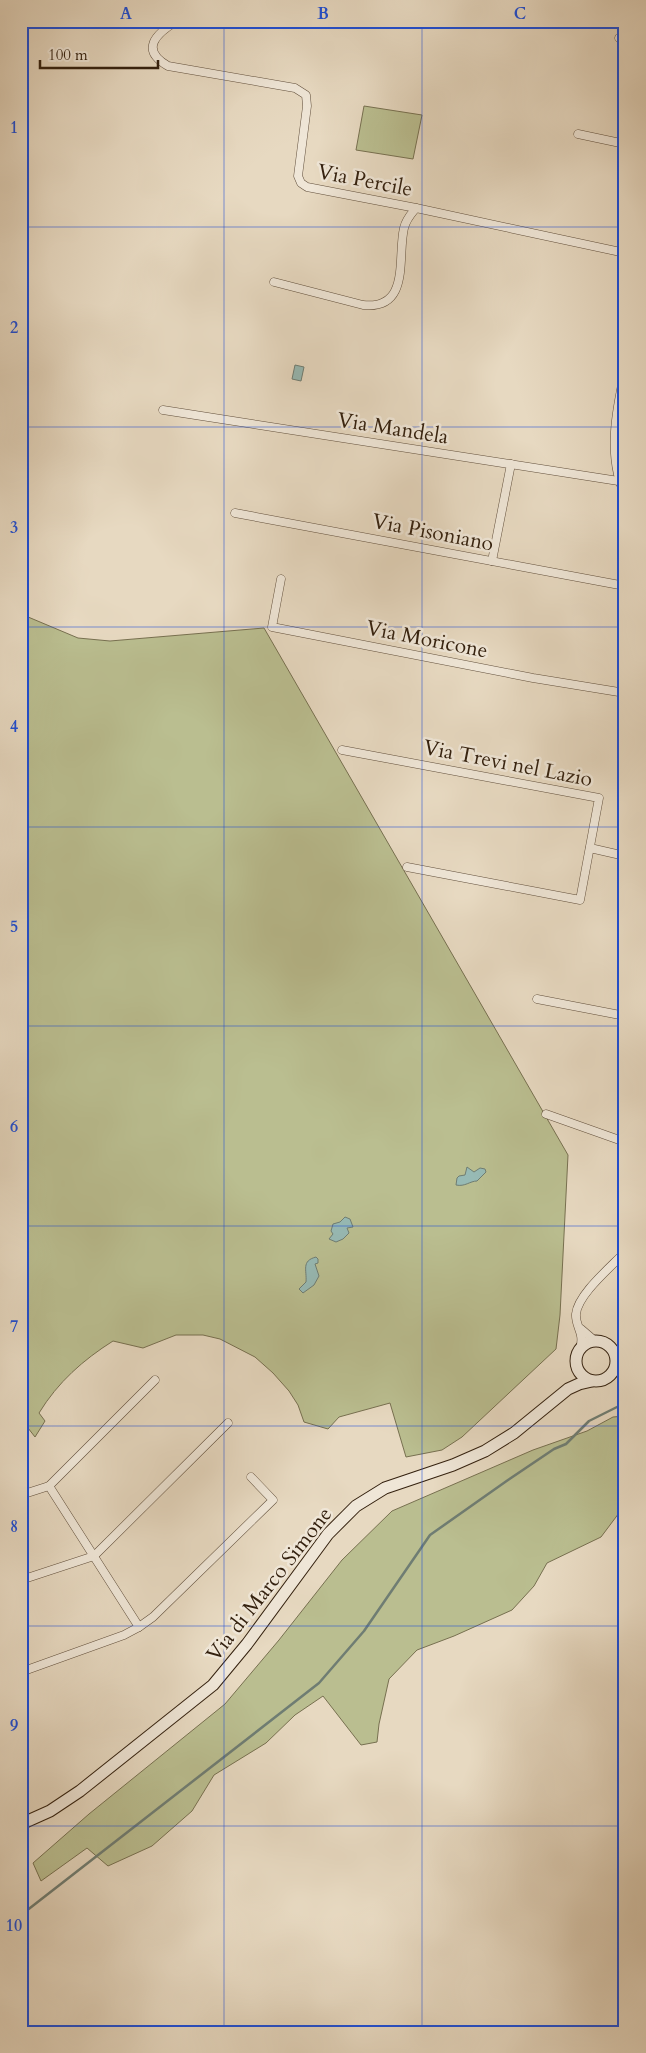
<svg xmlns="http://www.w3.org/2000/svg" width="646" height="2053" font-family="Cardo,serif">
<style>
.green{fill:#babe90;stroke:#777050}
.water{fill:#97bab5;stroke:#6f7d73}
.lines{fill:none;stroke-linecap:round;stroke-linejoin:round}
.stream{stroke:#6f7d73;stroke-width:2.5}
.street-casing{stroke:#614f3c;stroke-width:9}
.secondary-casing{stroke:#34210f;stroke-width:13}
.street{stroke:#efe6d7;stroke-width:8}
.secondary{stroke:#efe6d7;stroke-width:11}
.grid{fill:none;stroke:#1d4ed8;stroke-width:1;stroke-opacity:0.55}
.labels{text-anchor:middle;stroke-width:5;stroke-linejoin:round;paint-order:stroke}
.street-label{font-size:21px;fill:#34210f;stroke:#efe6d7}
.neatline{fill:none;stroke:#1d4ed8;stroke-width:2}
.grid-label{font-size:16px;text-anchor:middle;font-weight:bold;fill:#1d4ed8}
</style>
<rect width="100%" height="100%" fill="#e7d9c1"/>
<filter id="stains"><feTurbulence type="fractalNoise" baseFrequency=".004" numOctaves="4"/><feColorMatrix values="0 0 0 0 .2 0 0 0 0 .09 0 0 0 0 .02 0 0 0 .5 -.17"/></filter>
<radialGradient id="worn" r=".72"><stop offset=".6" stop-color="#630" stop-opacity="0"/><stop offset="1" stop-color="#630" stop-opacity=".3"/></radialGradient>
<!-- green -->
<g class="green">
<polygon points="364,106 422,115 413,159 356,150"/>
<path d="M21,614L78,638L110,641L264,628L568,1155L560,1315L556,1349L462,1437L442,1450L406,1457L390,1403L339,1417L328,1429L304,1422L298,1405L289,1391L273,1373L255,1357L220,1339L203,1335H176L143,1348L113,1341C83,1360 58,1382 39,1413L45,1421L35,1437L21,1419Z"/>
<polygon points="625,1416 625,1505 601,1537 547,1563 534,1586 512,1610 454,1636 417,1650 389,1679 379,1724 377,1742 361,1745 323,1696 295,1715 266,1743 214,1775 192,1811 152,1846 108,1866 87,1848 41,1881 33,1863 89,1814 225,1704 279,1640 342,1560 392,1511 533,1450 587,1431 613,1417"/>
</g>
<!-- water -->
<g class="water">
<polygon points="295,365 304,367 301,381 292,379"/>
<path d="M467,1167L474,1172L480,1168L485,1169L486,1172L477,1181C470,1181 465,1187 456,1185L457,1178L459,1176L465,1175Z"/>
<polygon points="345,1217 350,1219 353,1227 347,1228 349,1233 343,1239 336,1242 329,1239 333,1234 331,1231 333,1224 340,1222"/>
<path d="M316,1257L318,1259V1263L315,1264L319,1276L314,1285L303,1293L299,1289L306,1282C307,1270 301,1261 316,1257Z"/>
</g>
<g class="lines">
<!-- stream -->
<polyline class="stream" points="21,1915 319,1683 364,1631 430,1535 508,1480 554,1449 566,1444 589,1421 625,1403"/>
<defs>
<g id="street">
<path d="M177,21C155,34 140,50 168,66L295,88L306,95L307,106L298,176L301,183L307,187L416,208L625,253"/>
<polyline points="619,38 625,39"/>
<polyline points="578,134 625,144"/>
<path d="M274,282L363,305C411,310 397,257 404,228C406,219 411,214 416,208"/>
<path d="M625,371C616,411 607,456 625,495"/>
<polyline points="163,410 625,482"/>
<polyline points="235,513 625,586"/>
<polyline points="492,561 511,464"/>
<polyline points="281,579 272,627 533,678 625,693"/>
<polyline points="342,750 599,798 580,900 407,867"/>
<polyline points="590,848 625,856"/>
<polyline points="537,999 625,1016"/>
<polyline points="546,1114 625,1142"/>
<polyline points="581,1329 595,1341"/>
<path d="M580,1349C585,1332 575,1327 576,1314C578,1294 611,1267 625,1252"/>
<polyline points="49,1486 155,1380"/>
<polyline points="21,1495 49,1486 139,1627 124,1635 21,1672"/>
<polyline points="21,1580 94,1556 228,1423"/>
<polyline points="139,1627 153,1617 273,1500 251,1477"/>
</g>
<g id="secondary">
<circle cx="596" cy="1361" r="20"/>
<polyline points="21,1824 50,1811 80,1791 213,1685 247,1644 328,1534 356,1506 385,1488 453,1465 485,1451 514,1433 568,1389 579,1384 592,1381"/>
</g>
</defs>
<!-- street casing -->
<use href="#street" class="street-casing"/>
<!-- secondary casing -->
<use href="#secondary" class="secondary-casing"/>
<!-- street -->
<use href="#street" class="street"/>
<!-- secondary -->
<use href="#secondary" class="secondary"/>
</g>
<!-- grid -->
<path class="grid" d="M224,21V2032M422,21V2032M21,227H625M21,427H625M21,627H625M21,827H625M21,1026H625M21,1226H625M21,1426H625M21,1626H625M21,1826H625"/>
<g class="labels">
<!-- street labels -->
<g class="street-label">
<text transform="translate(365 180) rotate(11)" y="7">Via Percile</text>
<text transform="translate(393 428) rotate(9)" y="7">Via Mandela</text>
<text transform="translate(433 532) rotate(11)" y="7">Via Pisoniano</text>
<text transform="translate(427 639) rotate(11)" y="7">Via Moricone</text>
<text transform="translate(508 763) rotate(11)" y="7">Via Trevi nel Lazio</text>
<text transform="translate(269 1584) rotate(-52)" y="7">Via di Marco Simone</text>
</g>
</g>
<!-- margin -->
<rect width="646" height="2053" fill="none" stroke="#e7d9c1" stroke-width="55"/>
<!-- scale -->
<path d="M40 60v8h118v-8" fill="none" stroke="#34210f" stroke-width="2.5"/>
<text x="48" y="60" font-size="15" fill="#34210f" stroke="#efe6d7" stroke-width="4" paint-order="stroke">100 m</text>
<rect x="28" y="28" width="590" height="1998" class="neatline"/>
<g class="grid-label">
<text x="126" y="19">A</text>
<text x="323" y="19">B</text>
<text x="520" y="19">C</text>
<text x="14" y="133">1</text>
<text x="14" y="333">2</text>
<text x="14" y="533">3</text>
<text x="14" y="732">4</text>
<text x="14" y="932">5</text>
<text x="14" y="1132">6</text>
<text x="14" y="1332">7</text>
<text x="14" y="1532">8</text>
<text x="14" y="1731">9</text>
<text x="14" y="1931">10</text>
</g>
<rect width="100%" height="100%" filter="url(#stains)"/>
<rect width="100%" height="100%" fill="url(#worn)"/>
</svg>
